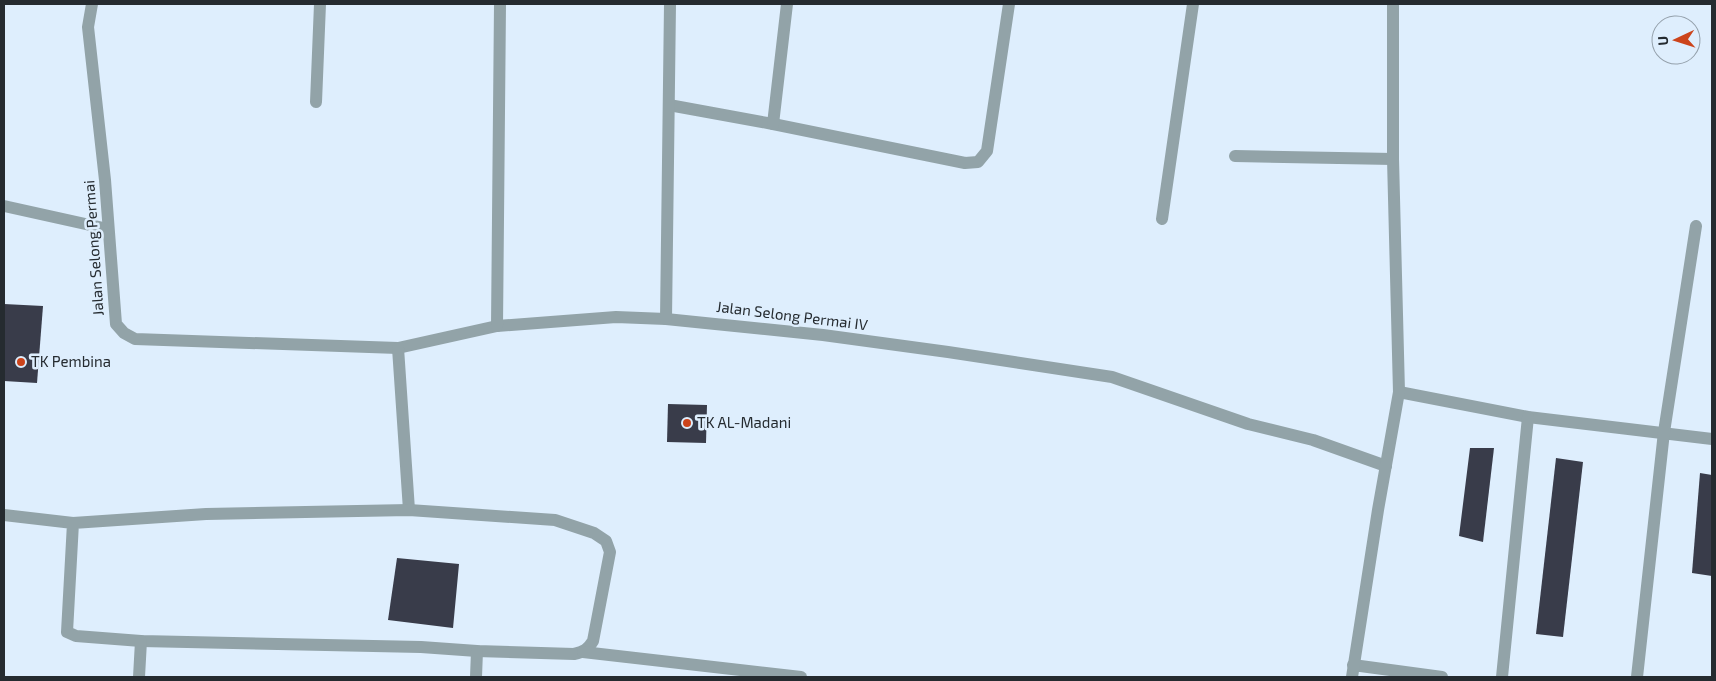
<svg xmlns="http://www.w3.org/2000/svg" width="1716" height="681" font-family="'Exo 2',sans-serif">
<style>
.building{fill:#393c4a}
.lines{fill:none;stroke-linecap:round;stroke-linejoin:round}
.minor{stroke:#92a3a8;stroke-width:12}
.poi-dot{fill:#cc441b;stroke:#deeefd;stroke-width:2}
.labels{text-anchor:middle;stroke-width:5;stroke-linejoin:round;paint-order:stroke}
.street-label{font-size:15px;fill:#252b30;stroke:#deeefd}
.poi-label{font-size:15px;fill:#252b30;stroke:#deeefd;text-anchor:start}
</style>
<rect width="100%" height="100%" fill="#deeefd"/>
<!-- building -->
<g class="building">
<polygon points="4,304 43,306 37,383 4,381"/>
<polygon points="668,404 707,405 706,443 667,442"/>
<polygon points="1470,448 1494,448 1483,542 1459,536"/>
<polygon points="1556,458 1583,462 1563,637 1536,634"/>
<polygon points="1700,473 1712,475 1712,576 1692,573"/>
<polygon points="397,558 459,564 453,628 388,620"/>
</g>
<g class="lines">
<!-- minor -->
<g class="minor">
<polyline points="92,4 88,27 105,180 116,324 124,333 135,339 398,348 497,326 616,317 666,319 823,335 948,352 1112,377 1248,424 1313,440 1386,466"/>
<polyline points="316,102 320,4"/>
<polyline points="669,105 773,124 965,163 978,162 987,151 1009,4"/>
<polyline points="773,124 787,4"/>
<polyline points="1235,156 1393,159"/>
<polyline points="4,206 108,229"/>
<polyline points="1162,219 1193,4"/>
<polyline points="666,319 670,4"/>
<polyline points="497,326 500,4"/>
<polyline points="398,348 409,510"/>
<polyline points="1399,392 1528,417 1712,439"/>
<path d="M4,515L73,523L67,632L76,636L141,641L421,647L477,651L574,654C584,652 588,649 593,641L610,552L606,541L594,533L555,520L409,510L206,514L73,523"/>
<polyline points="583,652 801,677"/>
<polyline points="1353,665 1442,677"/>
<polyline points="139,677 141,641"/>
<polyline points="476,677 477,651"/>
<polyline points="1352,677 1378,510 1399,392 1393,159 1393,4"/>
<polyline points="1502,677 1528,417"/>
<polyline points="1637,677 1664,432 1696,226"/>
</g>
</g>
<!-- markers -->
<g class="poi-dot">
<circle cx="21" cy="362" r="5"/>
<circle cx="687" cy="423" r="5"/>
</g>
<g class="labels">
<!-- street labels -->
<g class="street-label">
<text transform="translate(94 248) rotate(-94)" y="5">Jalan Selong Permai</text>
<text transform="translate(792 316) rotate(7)" y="5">Jalan Selong Permai IV</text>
</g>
<!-- poi labels -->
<g class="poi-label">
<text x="31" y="367">TK Pembina</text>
<text x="697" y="428">TK AL-Madani</text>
</g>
</g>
<!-- border -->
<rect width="1716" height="681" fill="none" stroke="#252b30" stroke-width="10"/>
<!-- north arrow -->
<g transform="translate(1676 40) rotate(266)"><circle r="24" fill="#deeefd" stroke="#94a0ab"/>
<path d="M0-4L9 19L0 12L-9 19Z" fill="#cc441b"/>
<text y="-8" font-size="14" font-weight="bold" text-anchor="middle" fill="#252b30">U</text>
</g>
</svg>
